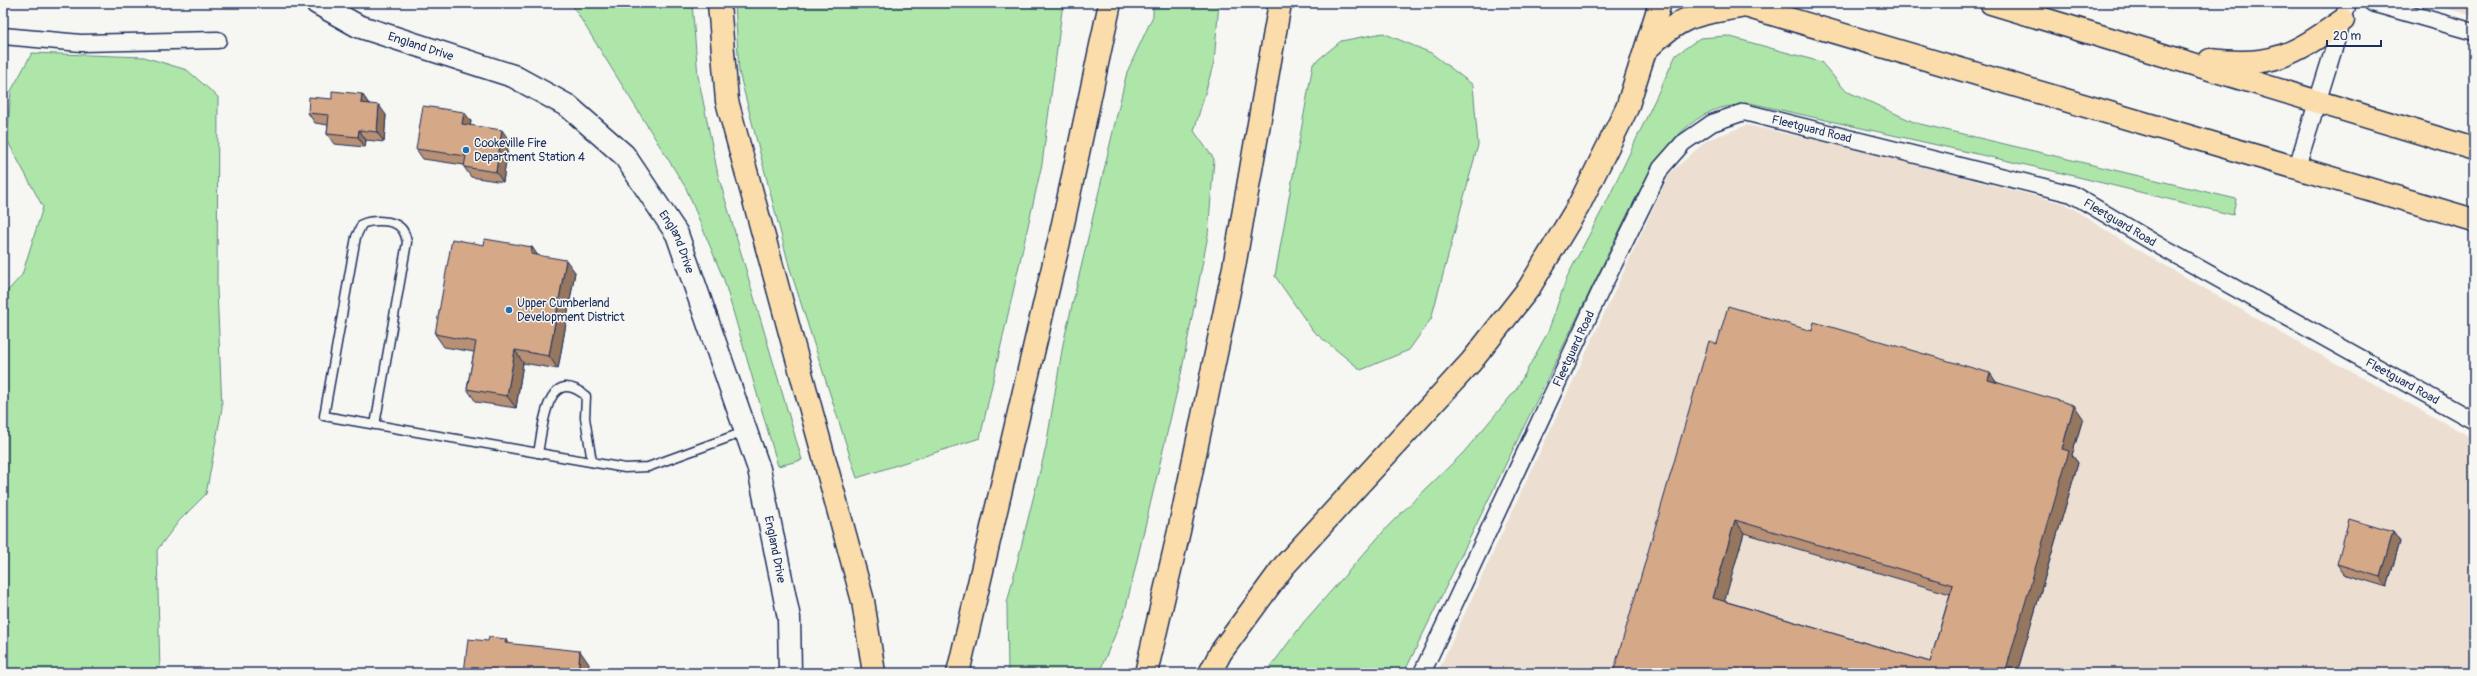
<svg xmlns="http://www.w3.org/2000/svg" width="2477" height="676" font-family="Pangolin,sans-serif">
<style>
.built{fill:#ecdfd2}
.green{fill:#aee6a9;stroke:#648a84}
.lines{fill:none;stroke-linecap:round;stroke-linejoin:round}
.lane-casing{stroke:#1b2f5e;stroke-width:11}
.street-casing{stroke:#1b2f5e;stroke-width:19}
.secondary-casing{stroke:#1b2f5e;stroke-width:25}
.highway-casing{stroke:#1b2f5e;stroke-width:25}
.lane{stroke:#f6f6f2;stroke-width:8}
.street{stroke:#f6f6f2;stroke-width:16}
.secondary{stroke:#f6f6f2;stroke-width:22}
.highway{stroke:#fbddab;stroke-width:22}
.wall{fill:#b79074;stroke:#1b2f5e;fill-rule:evenodd}
.shaded-wall{fill:#95765e;stroke:#1b2f5e}
.building{fill:#d5a887;stroke:#1b2f5e;fill-rule:evenodd}
.poi-dot{fill:#1f6fb2;stroke:#f6f6f2;stroke-width:1.5}
.labels{text-anchor:middle;stroke-width:3;stroke-linejoin:round;paint-order:stroke}
.street-label{font-size:12px;fill:#1b2f5e;stroke:#f6f6f2}
.poi-label{font-size:12px;fill:#1b2f5e;stroke:#f6f6f2;text-anchor:start}
</style>
<rect width="100%" height="100%" fill="#f6f6f2"/>
<filter id="ink" filterUnits="userSpaceOnUse"><feTurbulence type="fractalNoise" baseFrequency=".025" numOctaves="2"/><feDisplacementMap in="SourceGraphic" scale="8" xChannelSelector="R" yChannelSelector="G"/><feConvolveMatrix kernelMatrix="1 2 1 2 8 2 1 2 1" color-interpolation-filters="sRGB"/></filter>
<g filter="url(#ink)">
<!-- built -->
<g class="built">
<polygon points="2425,3 2474,3 2474,16"/>
<polygon points="1747,125 1852,148 2066,204 2113,235 2297,342 2474,439 2474,673 1437,673 1669,174 1707,140"/>
</g>
<!-- green -->
<g class="green">
<polygon points="571,3 692,3 698,76 718,175 802,460 778,466 724,280 686,188"/>
<polygon points="735,3 1063,3 1042,164 980,438 857,478 790,269 739,72"/>
<polygon points="1153,3 1219,3 1214,62 1194,131 1214,159 1208,235 1181,374 1125,611 1099,673 1008,673 1007,603 1046,447 1063,344 1127,72 1153,16"/>
<polygon points="1383,33 1431,53 1473,85 1478,145 1431,319 1409,350 1361,370 1313,331 1275,276 1313,64 1341,41"/>
<path d="M1727,36L1821,62L1846,91L1916,123L2236,199L2233,215L2066,174L1750,103C1741,105 1729,106 1720,108C1674,123 1650,172 1629,211L1404,673H1266L1303,623L1390,524L1463,453L1516,390L1548,332L1567,277L1609,197L1676,55L1700,38Z"/>
<polygon points="32,53 144,57 187,70 218,97 217,289 222,408 206,494 179,521 157,550 160,673 3,673 3,296 22,275 43,207 7,140 11,91"/>
</g>
<g class="lines">
<defs>
<g id="lane">
<path d="M375,425L407,242C406,237 405,232 401,228C393,219 371,220 362,224L356,237L324,416L625,468L648,467L744,432"/>
<path d="M538,453C543,429 546,363 586,396L585,418L592,462"/>
</g>
<g id="street">
<polyline points="2372,3 2474,32"/>
<polyline points="3,36 81,43 218,40"/>
<polyline points="2297,167 2348,3"/>
<path id="s1" d="M1422,673L1601,290L1661,168L1683,143L1712,123L1744,112L2072,194L2163,248L2474,421"/>
</g>
<g id="secondary">
<path id="s2" d="M317,3L358,26L513,76L568,106L624,155L677,234L759,469L789,618L790,673"/>
</g>
<g id="highway">
<polyline points="719,3 727,101 863,601 874,673"/>
<polyline points="1735,3 2474,220"/>
<polyline points="1991,3 2474,149"/>
<path d="M1648,48C1683,13 1699,14 1746,6"/>
<path d="M2210,60C2273,68 2293,55 2343,20"/>
<polyline points="958,673 1061,233 1110,3"/>
<polyline points="1146,673 1179,531 1234,267 1280,3"/>
<polyline points="1210,673 1221,652 1284,566 1471,362 1529,288 1579,205 1627,108 1660,3"/>
</g>
</defs>
<!-- lane casing -->
<use href="#lane" class="lane-casing"/>
<!-- street casing -->
<use href="#street" class="street-casing"/>
<!-- secondary casing -->
<use href="#secondary" class="secondary-casing"/>
<!-- highway casing -->
<use href="#highway" class="highway-casing"/>
<!-- lane -->
<use href="#lane" class="lane"/>
<!-- street -->
<use href="#street" class="street"/>
<!-- secondary -->
<use href="#secondary" class="secondary"/>
<!-- highway -->
<use href="#highway" class="highway"/>
</g>
<!-- wall -->
<g class="wall">
<polygon points="362,94 369,104 386,115 384,142 366,140 365,147 334,144 327,134 328,125 315,123 308,113"/>
<polygon points="471,121 470,126 509,140 503,182 471,177 464,167 464,165 423,159 416,149"/>
<polygon points="484,245 532,247 537,255 575,272 558,369 523,363 516,408 476,402 467,389 474,352 444,347 435,334"/>
<path d="M1812,331L1996,382L2083,418L2072,455L2078,463L2017,673H1613L1717,344ZM1744,533L1950,594L1930,662L1724,601Z"/>
<polygon points="2393,532 2400,542 2387,587 2344,574 2337,564"/>
</g>
<!-- shaded-wall -->
<g class="shaded-wall">
<polygon points="362,94 369,104 368,113 361,103"/>
<polygon points="379,105 386,115 384,142 377,132"/>
<polygon points="464,112 471,121 469,134 462,124"/>
<polygon points="359,130 366,140 365,147 358,137"/>
<polygon points="502,130 509,140 503,182 496,172"/>
<polygon points="532,247 541,260 531,254"/>
<polygon points="566,260 575,272 558,369 549,356"/>
<polygon points="515,350 523,363 516,408 507,396"/>
<polygon points="1990,373 1999,386 1988,380"/>
<polygon points="2074,405 2083,418 2072,455 2078,463 2017,673 2005,673 2062,449"/>
<polygon points="1735,520 1744,533 1722,610 1713,598"/>
<polygon points="2393,532 2400,542 2387,587 2380,577"/>
<polygon points="506,639 515,652 505,643"/>
<polygon points="580,651 589,664 588,673 578,673"/>
</g>
<!-- building -->
<g class="building">
<polygon points="332,91 362,94 361,103 379,105 377,132 359,130 358,137 327,134 329,115 308,113 309,97 332,99"/>
<polygon points="423,106 464,112 462,124 502,130 496,172 464,167 466,156 416,149"/>
<polygon points="452,239 484,245 485,239 532,247 531,254 566,260 549,356 515,350 507,396 467,389 476,342 435,334"/>
<path d="M1728,306L1812,331L1814,322L1990,373L1988,380L2074,405L2062,449L2069,451L2005,673H1613L1709,341L1717,344ZM1735,520L1953,585L1930,662L1713,598Z"/>
<polygon points="2349,519 2393,532 2380,577 2337,564"/>
<polygon points="489,637 506,639 505,643 580,651 578,673 464,673 468,639 488,641"/>
</g>
</g>
<!-- markers -->
<g class="poi-dot">
<circle cx="466" cy="150" r="4"/>
<circle cx="509" cy="310" r="4"/>
</g>
<g class="labels">
<!-- street labels -->
<g class="street-label">
<text dy="4" stroke="none"><textPath href="#s2" startOffset="113">England Drive</textPath></text>
<text dy="4" stroke="none"><textPath href="#s1" startOffset="731">Fleetguard Road</textPath></text>
<text dy="4" stroke="none"><textPath href="#s1" startOffset="1055">Fleetguard Road</textPath></text>
<text dy="4" stroke="none"><textPath href="#s2" startOffset="449">England Drive</textPath></text>
<text dy="4" stroke="none"><textPath href="#s1" startOffset="358">Fleetguard Road</textPath></text>
<text dy="4" stroke="none"><textPath href="#s1" startOffset="1379">Fleetguard Road</textPath></text>
<text dy="4" stroke="none"><textPath href="#s2" startOffset="773">England Drive</textPath></text>
</g>
<!-- poi labels -->
<g class="poi-label">
<text x="474" y="147">Cookeville Fire<tspan x="474" dy="14">Department Station 4</tspan></text>
<text x="517" y="307">Upper Cumberland<tspan x="517" dy="14">Development District</tspan></text>
</g>
</g>
<!-- margin -->
<rect width="2477" height="676" fill="none" stroke="#f6f6f2" stroke-width="16"/>
<rect x="8" y="8" width="2461" height="660" fill="none" stroke="#1b2f5e" stroke-width="1.5" filter="url(#ink)"/>
<!-- scale -->
<path d="M2327 40v6h54v-6" fill="none" stroke="#1b2f5e" stroke-width="2"/>
<text x="2333" y="40" font-size="12" fill="#1b2f5e" stroke="#f6f6f2" stroke-width="3" paint-order="stroke">20 m</text>
</svg>
